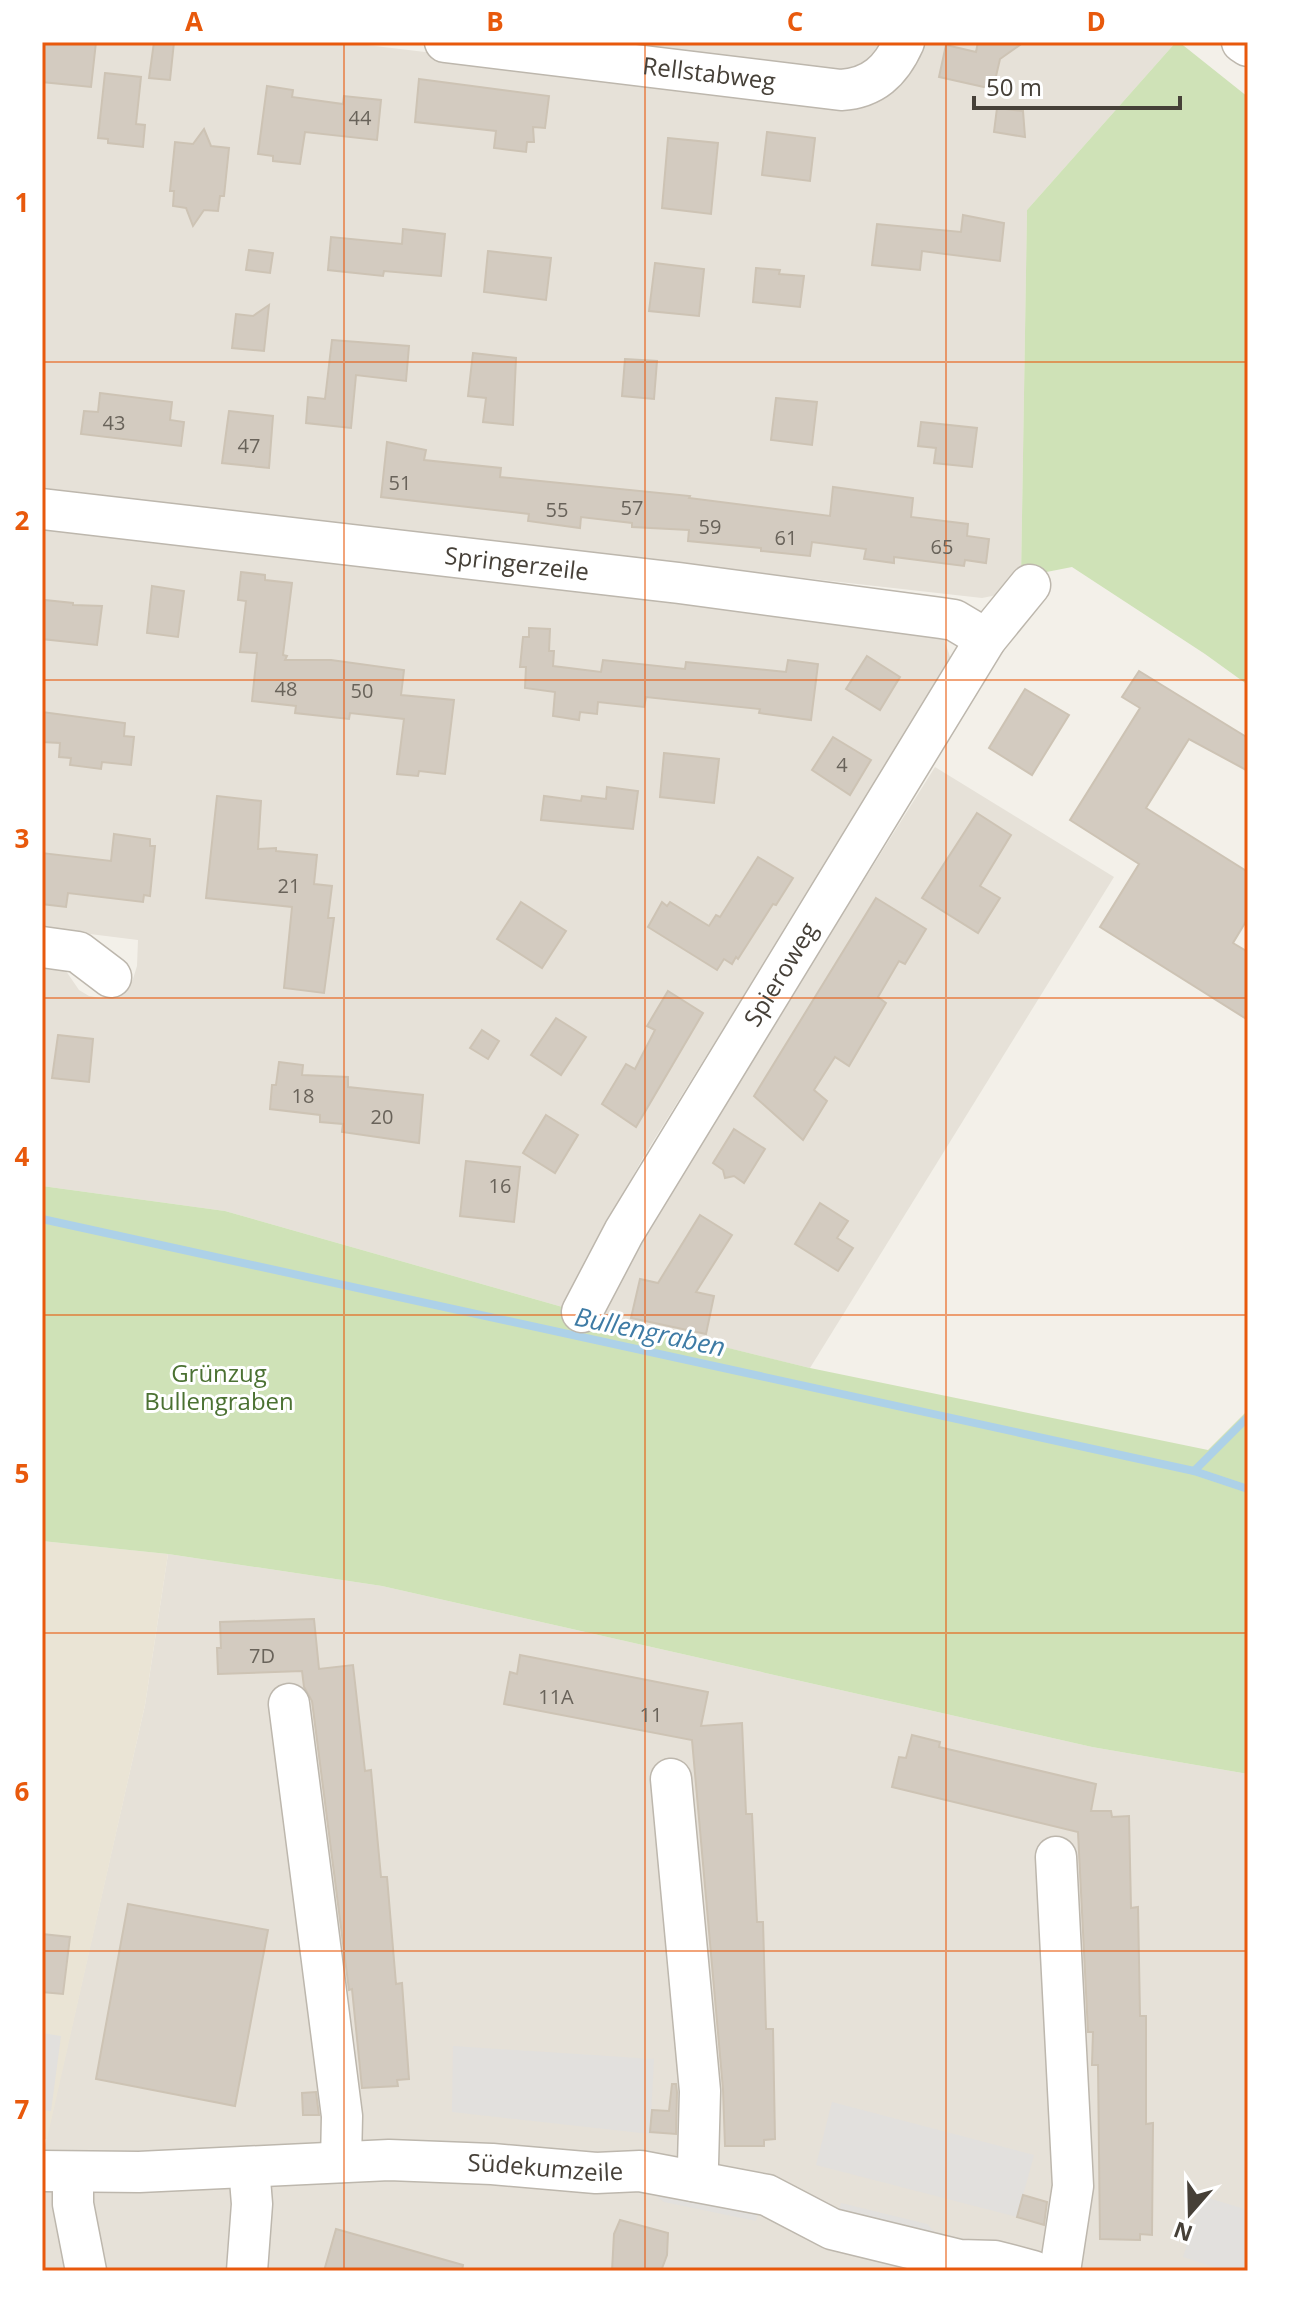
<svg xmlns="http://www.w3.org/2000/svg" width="1290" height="2313" font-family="'Open Sans',sans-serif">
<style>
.residential{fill:#e6e1d8}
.education{fill:#eae4d5}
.green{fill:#cfe2b7}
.parking{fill:#e2e0dd}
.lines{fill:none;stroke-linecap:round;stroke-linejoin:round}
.stream{stroke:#add1e8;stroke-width:8}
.building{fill:#d3cbc0;stroke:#cdc3b4;stroke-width:2}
.minor-casing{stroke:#bdb7ad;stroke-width:43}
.minor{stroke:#fff;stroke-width:40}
.grid{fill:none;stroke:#e8590c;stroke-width:2;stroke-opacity:0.55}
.labels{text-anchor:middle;stroke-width:6;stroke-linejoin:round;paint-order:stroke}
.number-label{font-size:20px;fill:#69635a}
.street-label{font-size:24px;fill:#464038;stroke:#fff}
.park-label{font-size:24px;fill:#4b7132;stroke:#fff}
.water-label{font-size:26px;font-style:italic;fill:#3e7ba5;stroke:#fff}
.neatline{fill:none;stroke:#e8590c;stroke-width:3}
.grid-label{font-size:26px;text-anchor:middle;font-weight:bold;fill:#e8590c}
</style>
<rect width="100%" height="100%" fill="#f3f0e9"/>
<!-- residential -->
<g class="residential">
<polygon points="42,42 342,42 846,103 910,71 925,42 1176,42 1027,210 1021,577 997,595 982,598 42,492"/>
<polygon points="542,42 888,42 855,73"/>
<polygon points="42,518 939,625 957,677 943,675 644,1156 590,1254 566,1308 225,1211 42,1186 42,965 57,967 66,971 79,990 89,996 101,998 116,995 126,989 133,979 137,966 138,940 42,928"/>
<polygon points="935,767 1114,877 810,1368 591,1315"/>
<polygon points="168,1554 382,1586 1092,1747 1248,1774 1248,2271 42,2271 42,2158 145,1705"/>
</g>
<!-- education -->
<polygon class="education" points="42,1541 168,1554 145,1705 47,2139 42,2139"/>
<!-- green -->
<g class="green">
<polygon points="1176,42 1179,42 1248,97 1248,685 1205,654 1072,567 1021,577 1027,210"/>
<polygon points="42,1186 225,1211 566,1308 810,1368 1208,1450 1248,1410 1248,1774 1092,1747 382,1586 168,1554 42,1541"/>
</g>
<!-- parking -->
<g class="parking">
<polygon points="42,2033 61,2036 51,2111 42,2110"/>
<polygon points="453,2046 654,2059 650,2134 452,2112"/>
<polygon points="832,2102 1034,2155 1017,2217 816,2165"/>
<polygon points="639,2181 759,2207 756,2221 664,2202"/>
<polygon points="1202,2196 1248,2210 1248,2271 1226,2271 1183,2257"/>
<polygon points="841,2203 927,2224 950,2247 837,2218"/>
</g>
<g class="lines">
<!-- stream -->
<g class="stream">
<polyline points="42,1219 1194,1471 1248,1489"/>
<polyline points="1194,1471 1248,1417"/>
</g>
</g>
<!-- building -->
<g class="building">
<polygon points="42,42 96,42 91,87 42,82"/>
<polygon points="154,42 174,42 170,80 149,78"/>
<polygon points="978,42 1024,42 1000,59 993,89 939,77 946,45 976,52"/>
<polygon points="105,73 141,77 136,124 145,125 143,147 108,143 108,139 98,138"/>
<polygon points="419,79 549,96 545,128 533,127 534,142 527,142 526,152 494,148 496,131 415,122"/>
<polygon points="267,86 293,90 292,97 343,104 344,96 381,100 377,140 305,132 300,164 273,161 273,156 258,154"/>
<polygon points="997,108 1023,111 1025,137 994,132"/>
<polygon points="204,129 211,146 229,148 224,196 220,196 218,211 204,210 193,226 186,208 173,206 174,191 170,191 175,142 193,144"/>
<polygon points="767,132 815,138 810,181 762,175"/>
<polygon points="668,138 718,143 711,214 662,208"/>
<polygon points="963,215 1004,223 1000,261 922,251 920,270 872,265 877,224 961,232"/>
<polygon points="403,229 445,234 441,276 384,271 383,276 328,270 331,237 402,244"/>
<polygon points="249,250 273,253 270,273 246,270"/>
<polygon points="488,251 551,258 546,300 484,292"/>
<polygon points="655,263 704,269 699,316 649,311"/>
<polygon points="756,268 780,270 779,274 804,276 800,307 753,302"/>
<polygon points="269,305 264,351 232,348 236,314 253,316"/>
<polygon points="332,340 409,346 406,381 356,375 351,428 306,423 308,397 325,399"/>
<polygon points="473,353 516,358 513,425 483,422 486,398 468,396"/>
<polygon points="625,359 657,361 654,399 622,396"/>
<polygon points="100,393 172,402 170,420 184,422 181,446 81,434 84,411 98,412"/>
<polygon points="776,398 817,402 812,445 771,440"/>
<polygon points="229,411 273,416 269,468 222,463"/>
<polygon points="921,422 977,428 972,467 934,463 936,448 918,446"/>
<polygon points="387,442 426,450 424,460 501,468 500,477 690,496 689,498 830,516 833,487 913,498 911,517 968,524 967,536 989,539 986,563 965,560 964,566 894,557 894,563 864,559 866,549 812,542 810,556 761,551 761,548 688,541 689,530 632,527 632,523 581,517 580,528 528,521 529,514 381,497"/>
<polygon points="241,572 265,575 265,580 292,583 283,655 287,656 285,660 331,660 404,670 401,695 454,700 445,774 419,771 418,776 397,774 404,719 350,713 349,719 295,713 296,706 252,701 257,653 240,652 246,601 238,600"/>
<polygon points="152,586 184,591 178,637 147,633"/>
<polygon points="45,600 73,603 73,605 102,606 97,645 42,639"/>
<polygon points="529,628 550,629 549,651 554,651 553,666 601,672 603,660 685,669 686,662 786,672 788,660 818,664 811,720 759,713 760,709 646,697 644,707 598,702 597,714 580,712 579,720 553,716 555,692 525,688 526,667 520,667 523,637 529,637"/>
<polygon points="867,656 900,677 880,710 846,689"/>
<polygon points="1139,671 1248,738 1248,771 1189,739 1146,808 1248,872 1248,918 1233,943 1248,952 1248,1020 1100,927 1139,864 1070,820 1140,708 1122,697"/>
<polygon points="1025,689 1069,715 1032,775 989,748"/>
<polygon points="42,712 125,723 124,736 134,737 131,765 102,762 101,769 70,765 71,758 59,757 60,743 42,742"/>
<polygon points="833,737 871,760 850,795 812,770"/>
<polygon points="664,753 719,759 714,803 660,797"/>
<polygon points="607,787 638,791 633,829 541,820 544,796 581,801 582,796 606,799"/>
<polygon points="217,796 261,801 258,849 276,848 276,851 317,855 314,884 332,886 328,918 334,918 324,993 284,988 292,907 206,898"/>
<polygon points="977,813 1011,835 980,886 1000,898 978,933 922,898"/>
<polygon points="114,834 150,839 150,846 155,846 150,896 144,895 143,902 68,893 66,907 42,904 42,853 111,861"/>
<polygon points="758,857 793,878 776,905 773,904 738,959 736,957 732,964 724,959 717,970 648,927 662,902 667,906 670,902 709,926 716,915 720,917"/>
<polygon points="876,898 926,929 905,964 899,961 878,997 886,1003 849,1066 835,1057 814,1090 827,1101 803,1140 754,1096"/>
<polygon points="521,902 566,931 542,968 497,939"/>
<polygon points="668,991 703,1013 636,1127 602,1104 626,1064 635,1069 655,1030 647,1026"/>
<polygon points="556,1018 586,1037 561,1075 531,1055"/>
<polygon points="482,1030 499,1041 488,1059 470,1048"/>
<polygon points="58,1035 93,1039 89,1082 52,1078"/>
<polygon points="279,1062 303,1065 302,1075 348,1077 348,1087 423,1095 419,1143 342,1132 343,1124 320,1122 320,1115 270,1109 272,1085 276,1085"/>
<polygon points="546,1115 578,1135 555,1173 523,1153"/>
<polygon points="734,1129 765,1149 744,1183 734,1176 725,1178 723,1170 713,1163"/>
<polygon points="466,1161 520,1167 514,1222 460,1216"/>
<polygon points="820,1203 848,1221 837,1238 853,1248 838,1271 795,1244"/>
<polygon points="700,1215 732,1235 696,1292 714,1296 706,1334 631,1318 640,1279 658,1283"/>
<polygon points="314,1619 319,1669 353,1665 365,1771 371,1770 381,1877 387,1877 396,1984 402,1983 409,2079 397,2080 398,2086 362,2088 352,1989 349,1990 312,1701 304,1687 302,1671 218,1674 217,1648 221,1648 220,1622"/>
<polygon points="520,1655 708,1692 701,1726 742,1723 746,1814 752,1814 757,1922 763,1922 766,2029 773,2029 775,2139 764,2140 764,2146 725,2146 723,2089 692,1740 504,1704 510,1672 517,1674"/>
<polygon points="912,1735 940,1742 939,1747 1096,1784 1091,1811 1111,1811 1112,1817 1129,1816 1131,1908 1138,1907 1140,2016 1146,2016 1146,2124 1153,2123 1152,2235 1140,2234 1140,2240 1100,2239 1098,2065 1092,2065 1093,2032 1088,2032 1078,1832 892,1787 899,1757 906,1758"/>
<polygon points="128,1904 268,1930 235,2106 96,2079"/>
<polygon points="42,1934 70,1937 63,1994 42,1992"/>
<polygon points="672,2084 676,2084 677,2092 676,2134 650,2132 652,2110 669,2111"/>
<polygon points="316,2092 319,2115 303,2115 302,2093"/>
<polygon points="1023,2195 1047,2202 1044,2225 1017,2217"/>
<polygon points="620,2220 668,2233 667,2255 661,2271 612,2271 614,2234"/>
<polygon points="336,2229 463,2265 462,2271 324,2271"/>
</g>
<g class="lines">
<defs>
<g id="minor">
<path id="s1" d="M445,42L841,90C873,88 891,71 904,42"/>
<polyline points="1242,42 1248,46"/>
<path id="s2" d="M42,509L679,583L941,618L954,620L986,639"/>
<polyline points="42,947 78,952 111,977"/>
<path id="s3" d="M582,1312L624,1232L986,639L1030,585"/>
<polyline points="289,1704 342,2116 341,2162"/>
<polyline points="671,1779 700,2091 698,2164 694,2181"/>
<polyline points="1056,1857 1073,2186 1060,2271"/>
<path id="s4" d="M42,2171L139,2172L389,2160L492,2164L596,2173L640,2171L767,2195L832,2229L959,2260L995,2261L1033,2271"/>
<polyline points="73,2173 73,2204 86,2271"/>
<polyline points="247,2271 252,2204 249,2167"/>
</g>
</defs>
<!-- minor casing -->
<use href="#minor" class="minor-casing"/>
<!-- minor -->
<use href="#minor" class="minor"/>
</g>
<!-- grid -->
<path class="grid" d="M344,42V2271M645,42V2271M946,42V2271M42,362H1248M42,680H1248M42,998H1248M42,1315H1248M42,1633H1248M42,1951H1248"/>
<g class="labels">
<!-- number labels -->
<g class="number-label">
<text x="360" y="125">44</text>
<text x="114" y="430">43</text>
<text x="249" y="453">47</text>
<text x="400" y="490">51</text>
<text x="632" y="515">57</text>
<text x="557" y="517">55</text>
<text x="710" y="534">59</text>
<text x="786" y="545">61</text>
<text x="942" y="554">65</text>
<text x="286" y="696">48</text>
<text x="362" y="698">50</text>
<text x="842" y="772">4</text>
<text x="289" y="893">21</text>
<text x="303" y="1103">18</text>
<text x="382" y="1124">20</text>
<text x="500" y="1193">16</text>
<text x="262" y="1663">7D</text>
<text x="556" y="1704">11A</text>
<text x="651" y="1722">11</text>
</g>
<!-- street labels -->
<g class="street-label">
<text dy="8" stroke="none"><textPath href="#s1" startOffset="266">Rellstabweg</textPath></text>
<text dy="8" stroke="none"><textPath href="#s2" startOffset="478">Springerzeile</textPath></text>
<text dy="8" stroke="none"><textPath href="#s3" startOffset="392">Spieroweg</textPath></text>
<text dy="8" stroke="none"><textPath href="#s4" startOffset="504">Südekumzeile</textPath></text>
</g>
<!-- park labels -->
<g class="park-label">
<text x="219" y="1382">Grünzug<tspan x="219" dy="28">Bullengraben</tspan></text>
</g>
<!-- water labels -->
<g class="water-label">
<text transform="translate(650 1332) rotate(12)" y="9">Bullengraben</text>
</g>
</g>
<!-- border -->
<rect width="1290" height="2313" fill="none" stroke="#ffffff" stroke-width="88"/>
<!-- north arrow -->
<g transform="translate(1190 2213) rotate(200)" stroke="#ffffff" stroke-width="6" paint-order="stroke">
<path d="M0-6L14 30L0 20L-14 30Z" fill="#464038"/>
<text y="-12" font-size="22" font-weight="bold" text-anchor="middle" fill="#464038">N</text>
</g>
<!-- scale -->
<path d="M974 96v12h206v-12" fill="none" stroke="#464038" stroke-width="4"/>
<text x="986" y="96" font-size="24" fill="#464038" stroke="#ffffff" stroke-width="6" paint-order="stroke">50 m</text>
<rect x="44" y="44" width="1202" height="2225" class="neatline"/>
<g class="grid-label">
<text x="194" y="31">A</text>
<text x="495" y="31">B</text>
<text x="795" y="31">C</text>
<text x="1096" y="31">D</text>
<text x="22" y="212">1</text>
<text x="22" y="530">2</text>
<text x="22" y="848">3</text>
<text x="22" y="1166">4</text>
<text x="22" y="1483">5</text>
<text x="22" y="1801">6</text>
<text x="22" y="2119">7</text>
</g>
</svg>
